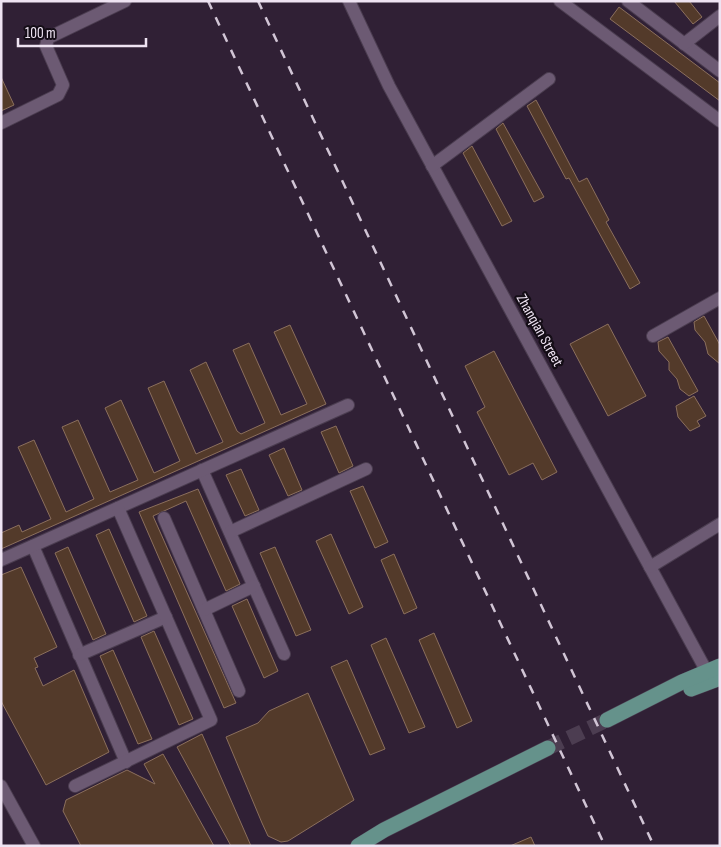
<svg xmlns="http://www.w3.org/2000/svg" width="721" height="847" font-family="'Sofia Sans Condensed',sans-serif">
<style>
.building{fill:#533a2a;stroke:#8b6f5d}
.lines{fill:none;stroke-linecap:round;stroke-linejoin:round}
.major-tunnel{stroke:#4c3d51;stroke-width:15;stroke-dasharray:15 8;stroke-linecap:butt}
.minor-casing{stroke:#4b3d50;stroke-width:14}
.major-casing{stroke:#4b3d50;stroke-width:16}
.minor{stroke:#6c5a73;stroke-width:12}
.major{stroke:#65928b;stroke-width:15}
.rail{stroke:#d1c5d5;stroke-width:2.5;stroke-dasharray:9 9;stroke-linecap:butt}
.labels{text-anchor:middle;stroke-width:4.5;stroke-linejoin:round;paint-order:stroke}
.street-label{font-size:15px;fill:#eee3f2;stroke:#140d16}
</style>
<rect width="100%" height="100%" fill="#302035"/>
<!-- building -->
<g class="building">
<polygon points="674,1 689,1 702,17 693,24"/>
<polygon points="619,7 720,83 720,101 610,19"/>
<polygon points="1,77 14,105 1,111"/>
<polygon points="536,100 579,182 587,178 609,220 606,222 640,283 630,289 569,178 566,179 527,106"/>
<polygon points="503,123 544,197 534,202 496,129"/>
<polygon points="472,146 512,221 502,226 463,153"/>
<polygon points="704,316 720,345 720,364 708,354 705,342 695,330 694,322"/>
<polygon points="608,324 646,396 608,416 570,344"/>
<polygon points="290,325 326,404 1,549 1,533 19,525 22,532 51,519 18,447 34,440 66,512 94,499 62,427 78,420 110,492 138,480 105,408 121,400 154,473 180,461 148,388 164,381 196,454 223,442 190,370 206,362 237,431 241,434 265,423 233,350 249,343 281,415 307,404 274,332"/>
<polygon points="668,337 698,391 689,396 680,389 677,379 669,370 669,362 659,351 658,342"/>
<polygon points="494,351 557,472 542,480 533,463 509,475 477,412 485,407 465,366"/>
<polygon points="694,396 706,416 697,421 700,426 690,431 678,417 676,406"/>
<polygon points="336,426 353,466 339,473 321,432"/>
<polygon points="284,448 302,490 288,496 269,455"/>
<polygon points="241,469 259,510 245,516 226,475"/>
<polygon points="363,486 388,542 375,548 350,491"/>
<polygon points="198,489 240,584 226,591 186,501 153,516 236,703 224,708 139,512"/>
<polygon points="109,529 147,616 134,622 96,535"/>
<polygon points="331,534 363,607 349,614 316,541"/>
<polygon points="68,547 106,634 93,640 55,553"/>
<polygon points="275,547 311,630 296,636 260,553"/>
<polygon points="394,554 417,608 404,614 381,560"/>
<polygon points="21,567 57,647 34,658 38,667 35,668 43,686 74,670 109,752 46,785 1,701 1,575"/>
<polygon points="247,599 278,671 264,678 232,606"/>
<polygon points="154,631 193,719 179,725 141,637"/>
<polygon points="434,633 472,721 457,728 419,640"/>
<polygon points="386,638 425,727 409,733 371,645"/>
<polygon points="113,650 152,739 138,744 100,656"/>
<polygon points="347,660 385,749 370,755 331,667"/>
<polygon points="308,693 354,800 288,841 281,842 268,836 262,823 226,737 258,723 269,711"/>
<polygon points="202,734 251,846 231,846 177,747"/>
<polygon points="163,754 214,846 81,846 63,811 66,800 127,770 155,784 144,764"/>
<polygon points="531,837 535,846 510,846"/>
</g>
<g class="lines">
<!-- major-tunnel -->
<polyline class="major-tunnel" points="548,748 607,720"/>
<defs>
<g id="minor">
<polyline points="349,1 389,86 707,672"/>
<polyline points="560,1 720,121"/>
<polyline points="628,1 720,71"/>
<polyline points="684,44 720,16"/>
<polyline points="1,123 58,95 63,85 46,46 48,38 125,1"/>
<polyline points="432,166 549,79"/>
<polyline points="653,336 720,298"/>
<polyline points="202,470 284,654"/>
<polyline points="164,518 239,691"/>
<polyline points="230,532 366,469"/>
<polyline points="33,546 126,762"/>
<polyline points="1,560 348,405"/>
<polyline points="650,567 720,524"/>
<polyline points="204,610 254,586"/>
<polyline points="79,655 166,617"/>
<polyline points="1,786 34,846"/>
<polyline points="75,786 211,720 118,508"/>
</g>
<g id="major">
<polyline points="691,689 720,678"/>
<polyline points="607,720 682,682 720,666"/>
<polyline points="358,846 384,830 548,748"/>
</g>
</defs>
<!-- minor casing -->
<use href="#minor" class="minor-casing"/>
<!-- major casing -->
<use href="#major" class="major-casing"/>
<!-- minor -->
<use href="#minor" class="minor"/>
<!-- major -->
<use href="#major" class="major"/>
<!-- rail -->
<g class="rail">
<polyline points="208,1 605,846"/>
<polyline points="258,1 654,846"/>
</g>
</g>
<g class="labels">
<!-- street labels -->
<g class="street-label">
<text transform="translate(540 330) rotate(61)" y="5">Zhanqian Street</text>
</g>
</g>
<!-- border -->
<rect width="721" height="847" fill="none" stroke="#eee3f2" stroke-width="5"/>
<!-- scale -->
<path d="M18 38v8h128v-8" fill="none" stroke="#eee3f2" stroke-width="2.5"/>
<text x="25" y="38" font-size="15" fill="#eee3f2" stroke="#140d16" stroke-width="4" paint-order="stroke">100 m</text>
</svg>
